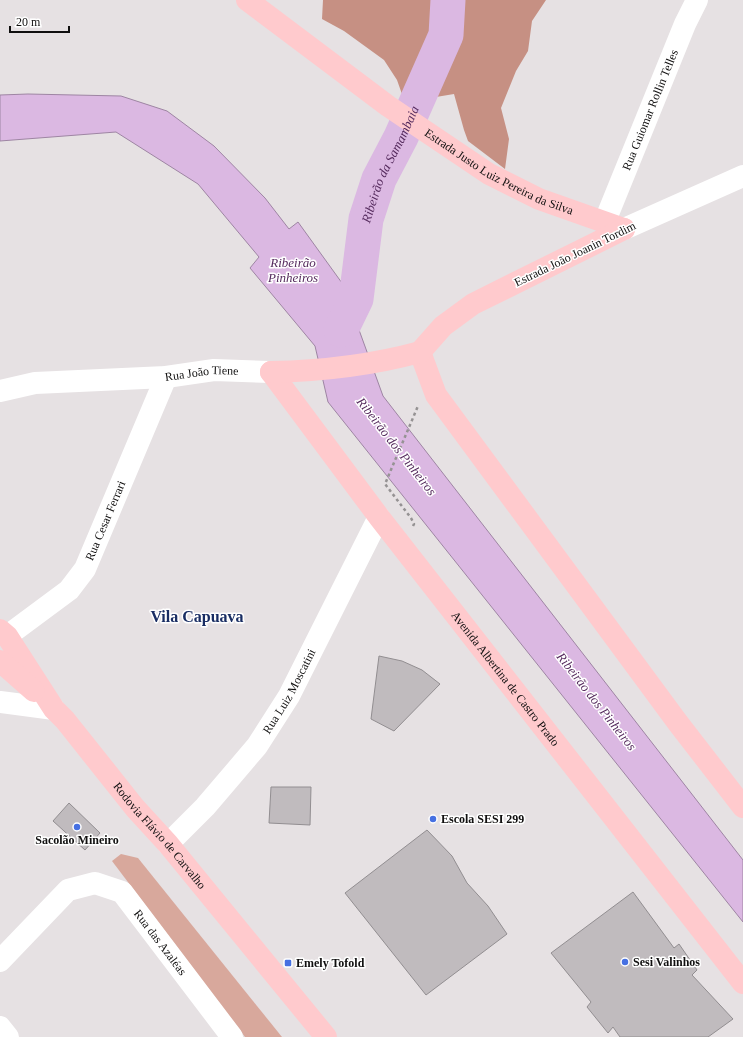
<svg xmlns="http://www.w3.org/2000/svg" width="743" height="1037" font-family="Georgia,serif">
<style>
.green{fill:#d8a89c}
.forest{fill:#c69083}
.water{fill:#dbb8e2;stroke:#9e85a3}
.lines{fill:none;stroke-linecap:round;stroke-linejoin:round}
.river{stroke:#dbb8e2;stroke-width:35}
.building{fill:#c0bbbe;stroke:#928e91}
.path{stroke:#959293;stroke-width:2.5;stroke-dasharray:3 3;stroke-linecap:butt}
.minor{stroke:#fff;stroke-width:22}
.major{stroke:#ffcacd;stroke-width:22}
.poi-dot{fill:#4670e2;stroke:#fff;stroke-width:1.5}
.labels{text-anchor:middle;stroke-width:3;stroke-linejoin:round;paint-order:stroke}
.street-label{font-size:12px;fill:#100f0f;stroke:#fff}
.poi-label{font-size:12px;font-weight:bold;fill:#100f0f;stroke:#fff;text-anchor:start}
.water-label{font-size:13px;font-style:italic;fill:#552a5d;stroke:#fff}
.district-label{font-size:16px;font-weight:bold;fill:#192d63;stroke:#fff}
</style>
<rect width="100%" height="100%" fill="#e6e1e3"/>
<!-- green -->
<polygon class="green" points="121,854 138,858 282,1037 245,1037 112,861"/>
<!-- forest -->
<polygon class="forest" points="323,0 546,0 532,21 528,51 516,71 501,108 509,139 505,169 468,141 464,130 454,94 436,97 409,114 397,80 384,60 344,31 322,19"/>
<!-- water -->
<polygon class="water" points="28,94 121,96 167,111 214,146 265,198 289,229 298,222 342,283 383,396 743,860 743,922 328,402 315,346 250,268 259,257 198,184 116,132 0,141 0,95"/>
<g class="lines">
<!-- river -->
<path class="river" id="s1" d="M341,330L356,299L366,219L379,179L401,137L446,35L448,0"/>
</g>
<!-- building -->
<g class="building">
<polygon points="379,656 402,661 422,670 440,684 394,731 371,719"/>
<polygon points="271,787 311,787 310,825 269,823"/>
<polygon points="69,803 100,833 85,850 53,821"/>
<polygon points="427,830 452,856 467,883 488,906 507,934 426,995 345,893"/>
<polygon points="633,892 674,948 679,944 697,970 692,975 733,1019 708,1037 620,1037 613,1027 608,1033 587,1007 591,1002 551,953"/>
</g>
<g class="lines">
<!-- path -->
<polyline class="path" points="413,526 414,524 411,518 385,484 418,406"/>
<!-- minor -->
<g class="minor">
<path id="s2" d="M605,221L685,24L697,0"/>
<polyline points="624,229 743,176"/>
<path id="s3" d="M0,391L35,383L166,377L214,370L271,372"/>
<path id="s4" d="M7,636L69,590L85,569L166,377"/>
<polyline points="0,702 54,709"/>
<path id="s5" d="M168,844L205,807L257,746L289,696L379,517"/>
<path id="s6" d="M0,961L68,890L95,883L122,892L232,1037"/>
<polyline points="0,1027 8,1037"/>
</g>
<!-- major -->
<g class="major">
<path id="s7" d="M247,0L388,106L489,174L539,199L624,229"/>
<polyline points="420,352 436,395 678,723 743,807"/>
<polyline points="420,352 443,326 473,304 624,229"/>
<path id="s8" d="M271,372L379,517L743,983"/>
<path d="M271,372C321,371 372,365 420,352"/>
<path id="s9" d="M0,630L7,636L54,709L65,720L135,808L168,844L326,1037"/>
<polyline points="0,661 34,691"/>
</g>
</g>
<!-- markers -->
<g class="poi-dot">
<circle cx="433" cy="819" r="4"/>
<circle cx="77" cy="827" r="4"/>
<circle cx="625" cy="962" r="4"/>
<rect x="284" y="959" width="8" height="8" rx="2"/>
</g>
<g class="labels">
<!-- street labels -->
<g class="street-label">
<text dy="4" stroke="none"><textPath href="#s2" startOffset="120">Rua Guiomar Rollin Telles</textPath></text>
<text dy="4" stroke="none"><textPath href="#s7" startOffset="306">Estrada Justo Luiz Pereira da Silva</textPath></text>
<text transform="translate(575 254) rotate(-26)" y="4">Estrada João Joanin Tordim</text>
<text dy="4" stroke="none"><textPath href="#s3" startOffset="203">Rua João Tiene</textPath></text>
<text dy="4" stroke="none"><textPath href="#s4" startOffset="156">Rua Cesar Ferrari</textPath></text>
<text dy="4" stroke="none"><textPath href="#s8" startOffset="386">Avenida Albertina de Castro Prado</textPath></text>
<text dy="4" stroke="none"><textPath href="#s5" startOffset="196">Rua Luiz Moscatini</textPath></text>
<text dy="4" stroke="none"><textPath href="#s9" startOffset="261">Rodovia Flávio de Carvalho</textPath></text>
<text dy="4" stroke="none"><textPath href="#s6" startOffset="218">Rua das Azaléas</textPath></text>
</g>
<!-- poi labels -->
<g class="poi-label">
<text x="441" y="823">Escola SESI 299</text>
<text x="77" y="844" text-anchor="middle">Sacolão Mineiro</text>
<text x="633" y="966">Sesi Valinhos</text>
<text x="296" y="967">Emely Tofold</text>
</g>
<!-- water labels -->
<g class="water-label">
<text dy="5" stroke="none"><textPath href="#s1" startOffset="175">Ribeirão da Samambaia</textPath></text>
<text x="293" y="267">Ribeirão<tspan x="293" dy="15">Pinheiros</tspan></text>
<text transform="translate(397 446) rotate(52)" y="5">Ribeirão dos Pinheiros</text>
<text transform="translate(597 701) rotate(52)" y="5">Ribeirão dos Pinheiros</text>
</g>
<!-- district labels -->
<g class="district-label">
<text x="197" y="622">Vila Capuava</text>
</g>
</g>
<!-- scale -->
<path d="M10 26v6h59v-6" fill="none" stroke="#100f0f" stroke-width="2"/>
<text x="16" y="26" font-size="12" fill="#100f0f" stroke="#ffffff" stroke-width="3" paint-order="stroke">20 m</text>
</svg>
